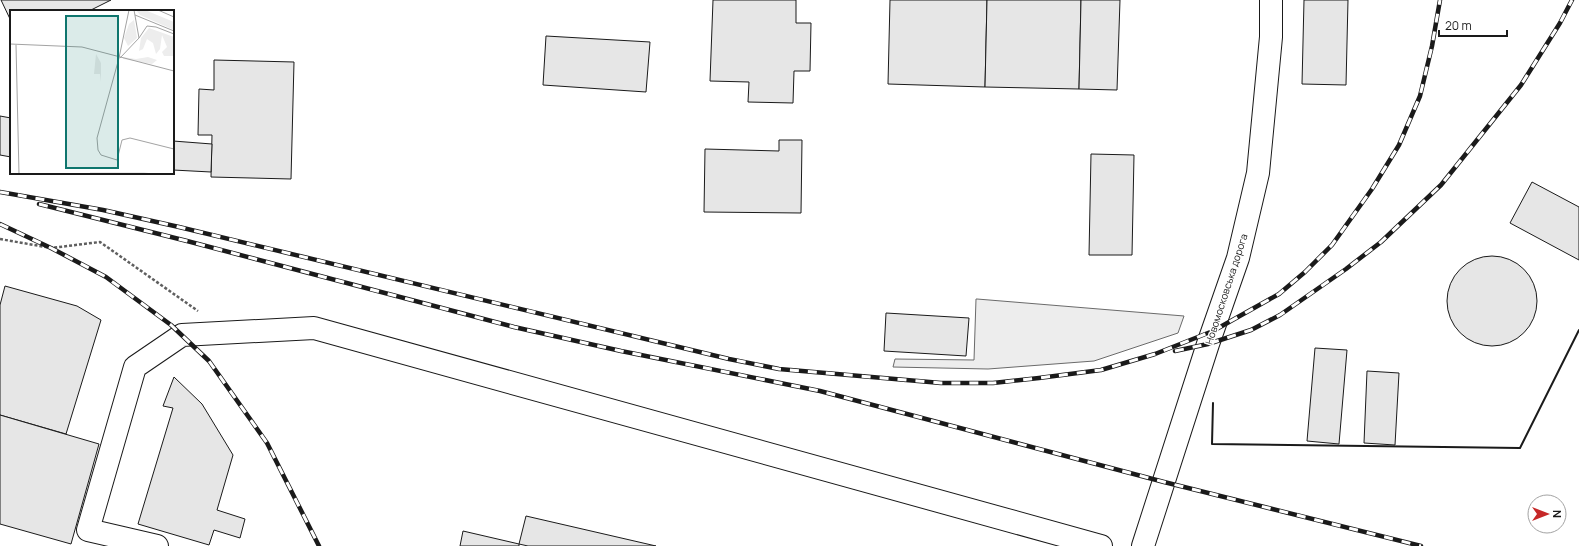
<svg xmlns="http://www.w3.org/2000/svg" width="1579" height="546" font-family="Manrope,sans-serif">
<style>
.built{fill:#ededed;stroke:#6a6a6a}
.building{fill:#e6e6e6;stroke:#1a1a1a}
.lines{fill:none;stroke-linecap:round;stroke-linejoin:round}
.minor-casing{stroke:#1a1a1a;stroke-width:24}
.path{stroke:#5f5f5f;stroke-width:2.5;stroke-dasharray:3 2;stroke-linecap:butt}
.minor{stroke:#fff;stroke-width:22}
.rail-casing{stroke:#1a1a1a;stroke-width:4.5}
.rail{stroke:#fff;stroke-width:3;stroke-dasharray:9;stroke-linecap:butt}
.wall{stroke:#1a1a1a;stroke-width:2}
.labels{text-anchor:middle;stroke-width:3;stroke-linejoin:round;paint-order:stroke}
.street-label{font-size:10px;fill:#1a1a1a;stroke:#fff}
.inset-road{fill:none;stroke:#a3a3a3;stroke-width:1}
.view{fill:#0f766e;fill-opacity:0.15;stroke:#0f766e;stroke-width:2}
.inset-edge{fill:none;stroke:#1a1a1a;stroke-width:2}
</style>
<rect width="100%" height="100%" fill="#fff"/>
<!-- built -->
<polygon class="built" points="976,299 977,299 1184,316 1178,333 1094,361 988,369 893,367 895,359 974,360"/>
<!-- building -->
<g class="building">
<polygon points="1,0 111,0 89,11 11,11 11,21"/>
<polygon points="713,0 796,0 796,23 811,23 810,71 794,71 793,103 748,102 749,82 710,81"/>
<polygon points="890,0 987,0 985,87 888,84"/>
<polygon points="987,0 1081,0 1079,89 985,87"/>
<polygon points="1081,0 1120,0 1117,90 1079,89"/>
<polygon points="1304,0 1348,0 1346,85 1302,84"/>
<polygon points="546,36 650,42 646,92 543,85"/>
<polygon points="214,60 294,62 291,179 211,177 212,135 198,135 199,89 214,90"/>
<polygon points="0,116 11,118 11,157 0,155"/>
<polygon points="779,140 802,140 801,213 704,212 705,149 779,151"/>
<polygon points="173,141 212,144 211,172 173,170"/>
<polygon points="1091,154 1134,155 1132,255 1089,255"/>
<polygon points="1532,182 1579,207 1579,260 1510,223"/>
<circle cx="1492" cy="301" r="45"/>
<polygon points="5,286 77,306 101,320 66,434 0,415 0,305"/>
<polygon points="886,313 969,318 966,356 884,351"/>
<polygon points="1315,348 1347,350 1339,444 1307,441"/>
<polygon points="1367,371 1399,373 1395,445 1364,443"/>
<polygon points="174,377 202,404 233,455 217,510 245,519 240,538 214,530 209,545 138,524 173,408 163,406"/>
<polygon points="0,415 99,444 71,544 0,524"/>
<polygon points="526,516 656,546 528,546 519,544"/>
<polygon points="463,531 519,544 519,546 460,546"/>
</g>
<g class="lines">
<defs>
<g id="minor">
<polyline points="157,546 88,530 135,367 182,335 314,328 1101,546"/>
<polyline points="1143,546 1208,344 1238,258 1258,173 1271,37 1271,0"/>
</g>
</defs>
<!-- minor casing -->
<use href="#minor" class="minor-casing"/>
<!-- path -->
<polyline class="path" points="0,239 51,248 100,242 198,311"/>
<!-- minor -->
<use href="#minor" class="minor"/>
<defs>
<g id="rail">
<polyline points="0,192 103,210 179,227 729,359 779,369 941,383 993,383 1039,378 1101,370 1155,354 1213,331 1279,294 1305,272 1332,245 1372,189 1399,145 1420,96 1432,46 1440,0"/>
<polyline points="39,204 187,241 514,327 621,351 820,391 1164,482 1421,546"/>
<polyline points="0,224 51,248 106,277 171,325 209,361 267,443 319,546"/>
<polyline points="1175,351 1208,344 1251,330 1280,315 1346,269 1381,242 1441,185 1521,85 1560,23 1572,0"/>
</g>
</defs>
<!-- rail casing -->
<use href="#rail" class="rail-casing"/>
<!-- rail -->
<use href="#rail" class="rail"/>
<!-- wall -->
<polyline class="wall" points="1213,403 1212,444 1520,448 1579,330"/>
</g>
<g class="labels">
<!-- street labels -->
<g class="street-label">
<text transform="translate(1226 289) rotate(-72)" y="4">Новомосковська дорога</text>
</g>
</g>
<!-- overview -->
<g transform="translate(10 10)">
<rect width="164" height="164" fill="#fff"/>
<path d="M126,0H135L164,12V20L130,5ZM124,10L127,28L118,36L114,28L119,14ZM139,18L164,27V46H154L152,42L157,37L152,25L150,39L146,44L143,33L137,29L133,39L129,41L131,28ZM86,44L91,53V72L90,64H84ZM113,47L126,49L138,47L147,50L142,54L113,49ZM80,162H134L143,164H80Z" fill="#ededed"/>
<path class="inset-road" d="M119,0L109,48L87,128L88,140L91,145L107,150L112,130L120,128L164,139M148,0L164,7M125,5L164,21M129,28L137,16L146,17L164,24M0,34L72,37L164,61M6,35L9,164M110,48L129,28L124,0"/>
<path class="view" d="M56,6H108V158H56Z"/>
<rect width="164" height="164" class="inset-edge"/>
</g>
<!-- north arrow -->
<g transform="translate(1547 514) rotate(90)"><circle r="19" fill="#ffffff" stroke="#a3a3a3"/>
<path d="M0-3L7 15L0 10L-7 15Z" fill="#c62828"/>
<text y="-6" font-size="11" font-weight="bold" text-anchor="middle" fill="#1a1a1a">N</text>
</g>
<!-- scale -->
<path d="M1439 30v6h68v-6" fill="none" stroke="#1a1a1a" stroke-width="2"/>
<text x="1445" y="30" font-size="12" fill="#1a1a1a" stroke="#ffffff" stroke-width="3" paint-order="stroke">20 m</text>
</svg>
